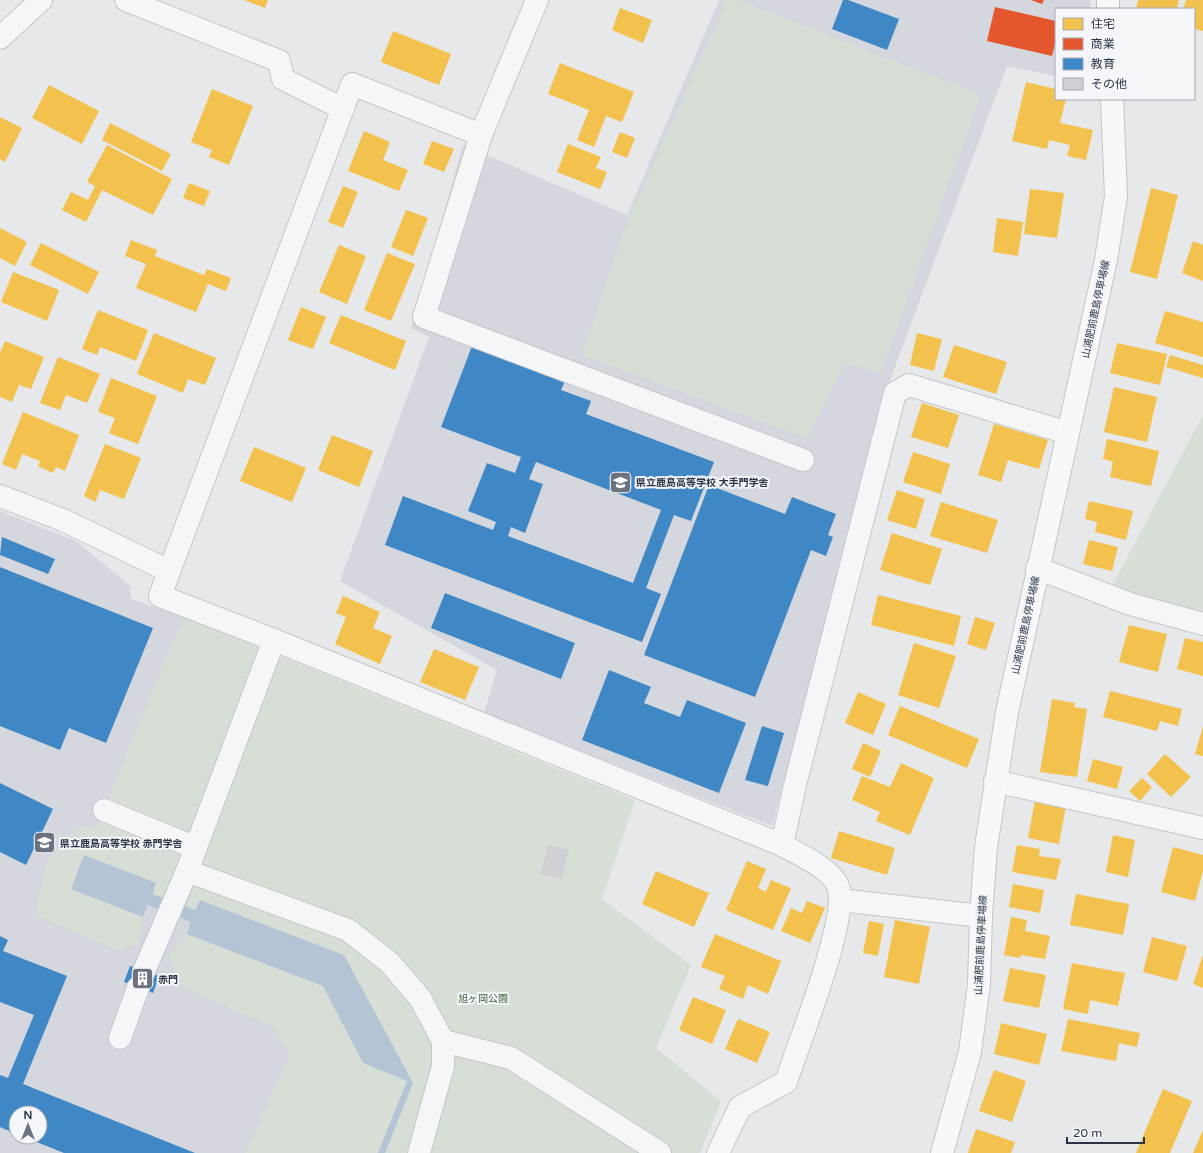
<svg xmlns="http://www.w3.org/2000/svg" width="1203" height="1153" font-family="'Varela Round','Noto Sans JP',sans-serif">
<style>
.built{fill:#d4d7dd;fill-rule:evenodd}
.green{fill:#d6ded6}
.water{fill:#b4c4d5}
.homes{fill:#f2c14e}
.shops{fill:#e4572e}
.schools{fill:#3f88c5;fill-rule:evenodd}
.building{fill:#ced0d3}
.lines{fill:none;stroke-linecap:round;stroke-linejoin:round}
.minor-casing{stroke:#c4c6c8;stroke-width:24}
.major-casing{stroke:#c2c5c8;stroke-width:24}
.minor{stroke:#f5f6f7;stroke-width:22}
.major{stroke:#f8f8f8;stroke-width:22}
.labels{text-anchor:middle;stroke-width:4;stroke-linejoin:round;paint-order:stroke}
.street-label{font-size:10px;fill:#2b3445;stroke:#f4f6f9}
.poi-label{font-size:10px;font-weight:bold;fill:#2b3445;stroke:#f4f6f9;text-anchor:start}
.park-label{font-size:10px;fill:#3f6138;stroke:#f4f6f9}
</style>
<rect width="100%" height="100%" fill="#e6e8ea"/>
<!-- built -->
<g class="built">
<polygon points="719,0 1090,0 1090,9 1056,9 1056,76 1007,66 889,383 772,826 484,713 497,670 340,581 429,337 411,328 463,145 627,215"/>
<path d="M0,511L76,541L130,586L131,599L183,617L77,876L331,967L245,1153H0ZM16,1113H40V1137H16Z"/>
</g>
<!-- green -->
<g class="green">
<polygon points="727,0 738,0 981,95 881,372 844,364 807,438 582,355 625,228"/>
<polygon points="1203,415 1203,615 1112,586"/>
<polygon points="183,617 635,800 602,899 691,965 656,1048 721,1101 700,1153 245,1153 290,1056 272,1027 178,984 169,954 187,934 322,986 331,967 77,876 84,855 71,889 143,917 139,943 119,951 35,915 47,860 81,825 96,830"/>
</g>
<!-- water -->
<polygon class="water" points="84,855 156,883 153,894 195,910 200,900 344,955 413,1083 385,1153 378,1153 407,1081 363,1063 323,986 187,934 191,922 148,905 143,917 71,889"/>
<!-- homes -->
<g class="homes">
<polygon points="244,0 268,0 265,8"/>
<polygon points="1138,0 1179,0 1177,9 1136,9"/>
<polygon points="1186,0 1203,0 1203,31 1194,29 1194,9 1183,9"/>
<polygon points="620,8 652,20 643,43 612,30"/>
<polygon points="393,31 451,54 439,85 381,62"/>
<polygon points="560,63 634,92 622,122 606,116 594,147 577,140 589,110 548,94"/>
<polygon points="1026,82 1056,89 1056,99 1066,99 1060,123 1093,130 1086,160 1067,156 1070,145 1049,140 1047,149 1012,141"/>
<polygon points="49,85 99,111 82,144 32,118"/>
<polygon points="212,89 253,106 229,165 209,157 212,150 191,142"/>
<polygon points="0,117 22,128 5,162 0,159"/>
<polygon points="110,123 171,154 162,171 102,140"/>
<polygon points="364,131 390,142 383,160 408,170 399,191 348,171"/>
<polygon points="620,132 635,138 627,158 612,152"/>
<polygon points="432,141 454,149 444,172 423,164"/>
<polygon points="568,144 601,157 596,168 607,172 600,189 557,172"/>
<polygon points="107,145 172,179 153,215 102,190 86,222 62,210 71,192 88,200 95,186 87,182"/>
<polygon points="189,183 210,191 204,206 183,198"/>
<polygon points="343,186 358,192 343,228 328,222"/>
<polygon points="1151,188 1178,195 1157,279 1130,272"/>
<polygon points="1030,189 1064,193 1057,238 1024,234"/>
<polygon points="406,210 428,218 413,256 391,247"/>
<polygon points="997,218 1023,222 1018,256 993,252"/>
<polygon points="0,228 27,242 15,266 0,258"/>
<polygon points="131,240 157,250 155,256 204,275 207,269 231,278 226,291 208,284 196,312 136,288 146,264 125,256"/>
<polygon points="1193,241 1203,245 1203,281 1182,273"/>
<polygon points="41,243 99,272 88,294 30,265"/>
<polygon points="339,245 366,256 347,304 319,292"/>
<polygon points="387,253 415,264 391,321 364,310"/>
<polygon points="13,272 59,290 47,321 1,302"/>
<polygon points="301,307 326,317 313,349 288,340"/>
<polygon points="98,310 148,330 136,361 100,347 97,355 82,349"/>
<polygon points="1165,311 1203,322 1203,357 1155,343"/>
<polygon points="341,315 406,341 395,370 329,343"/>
<polygon points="154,333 216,358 205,385 188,379 183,393 137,374"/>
<polygon points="917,333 942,339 934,371 910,365"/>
<polygon points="5,341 44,357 31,389 19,385 12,402 0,397 0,353"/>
<polygon points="1117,343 1167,354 1160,385 1110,373"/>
<polygon points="954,345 1007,362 996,394 943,377"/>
<polygon points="1170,355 1203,365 1203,378 1166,367"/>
<polygon points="58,357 100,374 87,403 66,395 60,410 40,403"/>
<polygon points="111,378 157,396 138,444 109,433 115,418 98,412"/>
<polygon points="1114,387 1157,397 1147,442 1104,432"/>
<polygon points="922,403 959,415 948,448 911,437"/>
<polygon points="23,412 79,435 65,471 56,467 53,473 38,466 40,461 22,454 16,470 2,464"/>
<polygon points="994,424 1048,440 1039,469 1008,460 1001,482 978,475"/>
<polygon points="332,435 373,451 359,487 318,470"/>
<polygon points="1107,439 1159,451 1151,486 1110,477 1113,462 1103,459"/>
<polygon points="105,444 141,458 124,499 100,490 95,502 84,496"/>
<polygon points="254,447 306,468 292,502 240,481"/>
<polygon points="913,452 950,464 941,494 903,482"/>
<polygon points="897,490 925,499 916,529 887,520"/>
<polygon points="1089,501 1133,511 1126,540 1095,532 1097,522 1085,519"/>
<polygon points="941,502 998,520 987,553 930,536"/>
<polygon points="892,533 942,549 930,585 880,570"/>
<polygon points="1089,540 1118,547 1112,571 1083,564"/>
<polygon points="878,595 961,616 954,646 871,625"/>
<polygon points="343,596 380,612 373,628 392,636 380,664 335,644 346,617 336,613"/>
<polygon points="975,617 995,623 986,650 967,644"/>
<polygon points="1129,625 1167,634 1158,672 1119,662"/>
<polygon points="1185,638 1203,642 1203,676 1177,669"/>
<polygon points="914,643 956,656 939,708 898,695"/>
<polygon points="434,649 479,667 465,700 420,682"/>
<polygon points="1110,691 1182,709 1178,726 1160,721 1157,731 1103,717"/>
<polygon points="858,692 886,704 873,735 845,723"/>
<polygon points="1052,699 1075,703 1074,707 1087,709 1077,777 1040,772"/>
<polygon points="900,706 979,739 967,768 888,735"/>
<polygon points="1203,726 1203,756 1195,754"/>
<polygon points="863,743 881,751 870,777 852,769"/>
<polygon points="1165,754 1191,777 1171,797 1147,774"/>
<polygon points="1093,759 1123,767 1117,789 1087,781"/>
<polygon points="901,763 934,778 910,835 876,821 880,812 852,800 862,776 890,787"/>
<polygon points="1142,778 1152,787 1140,801 1129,791"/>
<polygon points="1035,800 1066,806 1059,844 1028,838"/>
<polygon points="839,831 895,848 887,875 831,858"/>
<polygon points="1113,835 1135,840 1128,877 1106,872"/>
<polygon points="1017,845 1040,849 1039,856 1061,859 1056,880 1012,872"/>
<polygon points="1173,847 1203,855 1203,871 1195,901 1161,892"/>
<polygon points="747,861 766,869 758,888 766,892 771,880 791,888 773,930 726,910"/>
<polygon points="656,871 709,893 694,927 642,904"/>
<polygon points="1013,884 1044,890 1040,913 1009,907"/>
<polygon points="1076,894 1129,904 1123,935 1070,925"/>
<polygon points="807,901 825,908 810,943 781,931 791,908 802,913"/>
<polygon points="1011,917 1027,920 1025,931 1050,936 1045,959 1021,955 1020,958 1004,955"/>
<polygon points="895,920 930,927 919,984 884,977"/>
<polygon points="869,921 884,924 878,956 863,953"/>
<polygon points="715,934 781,961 768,994 748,985 743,999 719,989 725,976 701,967"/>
<polygon points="1152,937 1187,946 1177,981 1143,972"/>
<polygon points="1203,955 1203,988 1193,984"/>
<polygon points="1072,963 1125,973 1118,1006 1090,1000 1088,1014 1063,1009"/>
<polygon points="1010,968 1046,975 1039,1008 1003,1001"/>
<polygon points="693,997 726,1010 712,1044 679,1030"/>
<polygon points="738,1019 770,1032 757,1063 725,1049"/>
<polygon points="1068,1019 1140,1033 1137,1047 1119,1043 1116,1061 1061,1051"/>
<polygon points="1001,1023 1047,1034 1039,1065 994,1054"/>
<polygon points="994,1070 1026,1081 1012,1122 979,1111"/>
<polygon points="1163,1089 1192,1101 1170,1153 1136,1153"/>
<polygon points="976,1129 1015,1142 1011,1153 968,1153"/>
<polygon points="1203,1130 1203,1153 1193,1153"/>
</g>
<!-- shops -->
<g class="shops">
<polygon points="1031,0 1044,0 1042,4"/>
<polygon points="995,7 1056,21 1056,39 1052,56 987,41"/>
</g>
<!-- schools -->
<g class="schools">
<polygon points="843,0 848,0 899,19 887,50 832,29"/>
<path d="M472,346L565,381L561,390L591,401L586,414L714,462L691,521L674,515L646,588L661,594L642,642L385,545L403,496L493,530L496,522L468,511L487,463L515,473L521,457L441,427ZM536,462L661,510L633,583L508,536L511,527L525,533L543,484L529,479Z"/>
<polygon points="709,485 785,514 792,497 836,514 828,535 833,537 826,556 811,550 755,697 644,655"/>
<polygon points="2,537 55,559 48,574 0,555"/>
<polygon points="0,567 153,628 106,743 69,728 60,750 0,726"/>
<polygon points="445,593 575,643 561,679 431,628"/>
<polygon points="609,670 651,687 644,703 680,717 687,700 746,723 719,793 582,740"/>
<polygon points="762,726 784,733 768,786 745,780"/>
<polygon points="0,783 53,809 26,865 0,852"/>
<polygon points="0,936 8,940 3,951 67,976 23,1084 195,1153 64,1153 24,1137 40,1137 40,1113 16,1113 16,1134 0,1127 0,1075 8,1078 34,1015 0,1002"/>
<polygon points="130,966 159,976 153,993 124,982"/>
</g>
<!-- building -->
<polygon class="building" points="548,845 569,850 562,879 541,874"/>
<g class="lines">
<defs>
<g id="minor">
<polyline points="126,0 279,61 283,79 343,109"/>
<path d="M537,0L481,135L352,84L160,596L274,640L782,845C798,854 831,868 838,886C850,916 798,1045 786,1082L740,1107L718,1153"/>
<polyline points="0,38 41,0"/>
<polyline points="481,135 424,317 803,460"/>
<polyline points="0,496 63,520 169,571"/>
<polyline points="1037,568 1130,604 1203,624"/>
<polyline points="995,781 1203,828"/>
<polyline points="104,810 196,848"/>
<polyline points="782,845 795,785 895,393 909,385 1068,433"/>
<polyline points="187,871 348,930 389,962 420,998 443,1041 443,1066 419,1153"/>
<polyline points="840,900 981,916"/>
<polyline points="144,971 187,871 274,640"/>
<polyline points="120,1038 138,988"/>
<polyline points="443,1041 511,1058 660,1153"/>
</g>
<g id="major">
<polyline points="1108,0 1108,9"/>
<polyline points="942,1153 970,1052 979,984 981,916 986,847 1007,712 1106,260 1116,196 1112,99"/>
</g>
</defs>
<!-- minor casing -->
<use href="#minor" class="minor-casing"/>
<!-- major casing -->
<use href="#major" class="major-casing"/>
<!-- minor -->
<use href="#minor" class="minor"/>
<!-- major -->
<use href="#major" class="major"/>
</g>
<!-- icons -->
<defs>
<symbol id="school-square" viewBox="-11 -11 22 22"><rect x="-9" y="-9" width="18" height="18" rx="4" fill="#6c737f" stroke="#f4f6f9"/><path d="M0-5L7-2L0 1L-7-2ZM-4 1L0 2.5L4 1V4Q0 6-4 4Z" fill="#fff"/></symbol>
<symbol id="building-square" viewBox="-11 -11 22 22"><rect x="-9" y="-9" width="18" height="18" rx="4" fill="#6c737f" stroke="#f4f6f9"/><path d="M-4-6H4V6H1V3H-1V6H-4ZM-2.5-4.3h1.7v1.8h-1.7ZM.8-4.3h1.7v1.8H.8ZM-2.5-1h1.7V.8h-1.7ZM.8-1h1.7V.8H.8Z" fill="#fff"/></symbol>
</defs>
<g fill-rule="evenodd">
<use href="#school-square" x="608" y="470" width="25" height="25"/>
<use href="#school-square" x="32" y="830" width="25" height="25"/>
<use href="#building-square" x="130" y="966" width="25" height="25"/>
</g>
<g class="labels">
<!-- street labels -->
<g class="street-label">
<text transform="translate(1095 309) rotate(-78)" y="4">山浦肥前鹿島停車場線</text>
<text transform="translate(1025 625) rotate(-78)" y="4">山浦肥前鹿島停車場線</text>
<text transform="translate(980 945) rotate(-87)" y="4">山浦肥前鹿島停車場線</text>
</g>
<!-- poi labels -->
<g class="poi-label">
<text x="636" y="486">県立鹿島高等学校 大手門学舎</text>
<text x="60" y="847">県立鹿島高等学校 赤門学舎</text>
<text x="158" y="983">赤門</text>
</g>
<!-- park labels -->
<g class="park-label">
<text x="483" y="1002">旭ヶ岡公園</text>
</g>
</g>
<!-- legend -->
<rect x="1055" y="8" width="140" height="92" fill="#f4f6f9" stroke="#a4a8b1"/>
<rect x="1063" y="18" width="20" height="12" fill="#f2c14e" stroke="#a4a8b1"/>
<text x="1091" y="28" font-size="12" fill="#2b3445">住宅</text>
<rect x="1063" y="38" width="20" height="12" fill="#e4572e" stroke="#a4a8b1"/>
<text x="1091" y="48" font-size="12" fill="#2b3445">商業</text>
<rect x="1063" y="58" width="20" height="12" fill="#3f88c5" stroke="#a4a8b1"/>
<text x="1091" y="68" font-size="12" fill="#2b3445">教育</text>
<rect x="1063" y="78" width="20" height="12" fill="#ced0d3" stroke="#a4a8b1"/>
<text x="1091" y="88" font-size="12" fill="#2b3445">その他</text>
<!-- north arrow -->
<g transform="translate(28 1125)"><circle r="19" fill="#f4f6f9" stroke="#a4a8b1"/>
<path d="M0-3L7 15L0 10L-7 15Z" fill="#6c737f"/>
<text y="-6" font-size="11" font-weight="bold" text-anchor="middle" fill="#2b3445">N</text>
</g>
<!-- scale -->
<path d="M1067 1137v6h77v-6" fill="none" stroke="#2b3445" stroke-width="2"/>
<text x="1073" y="1137" font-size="12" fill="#2b3445" stroke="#f4f6f9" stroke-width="3" paint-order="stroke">20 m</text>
</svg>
